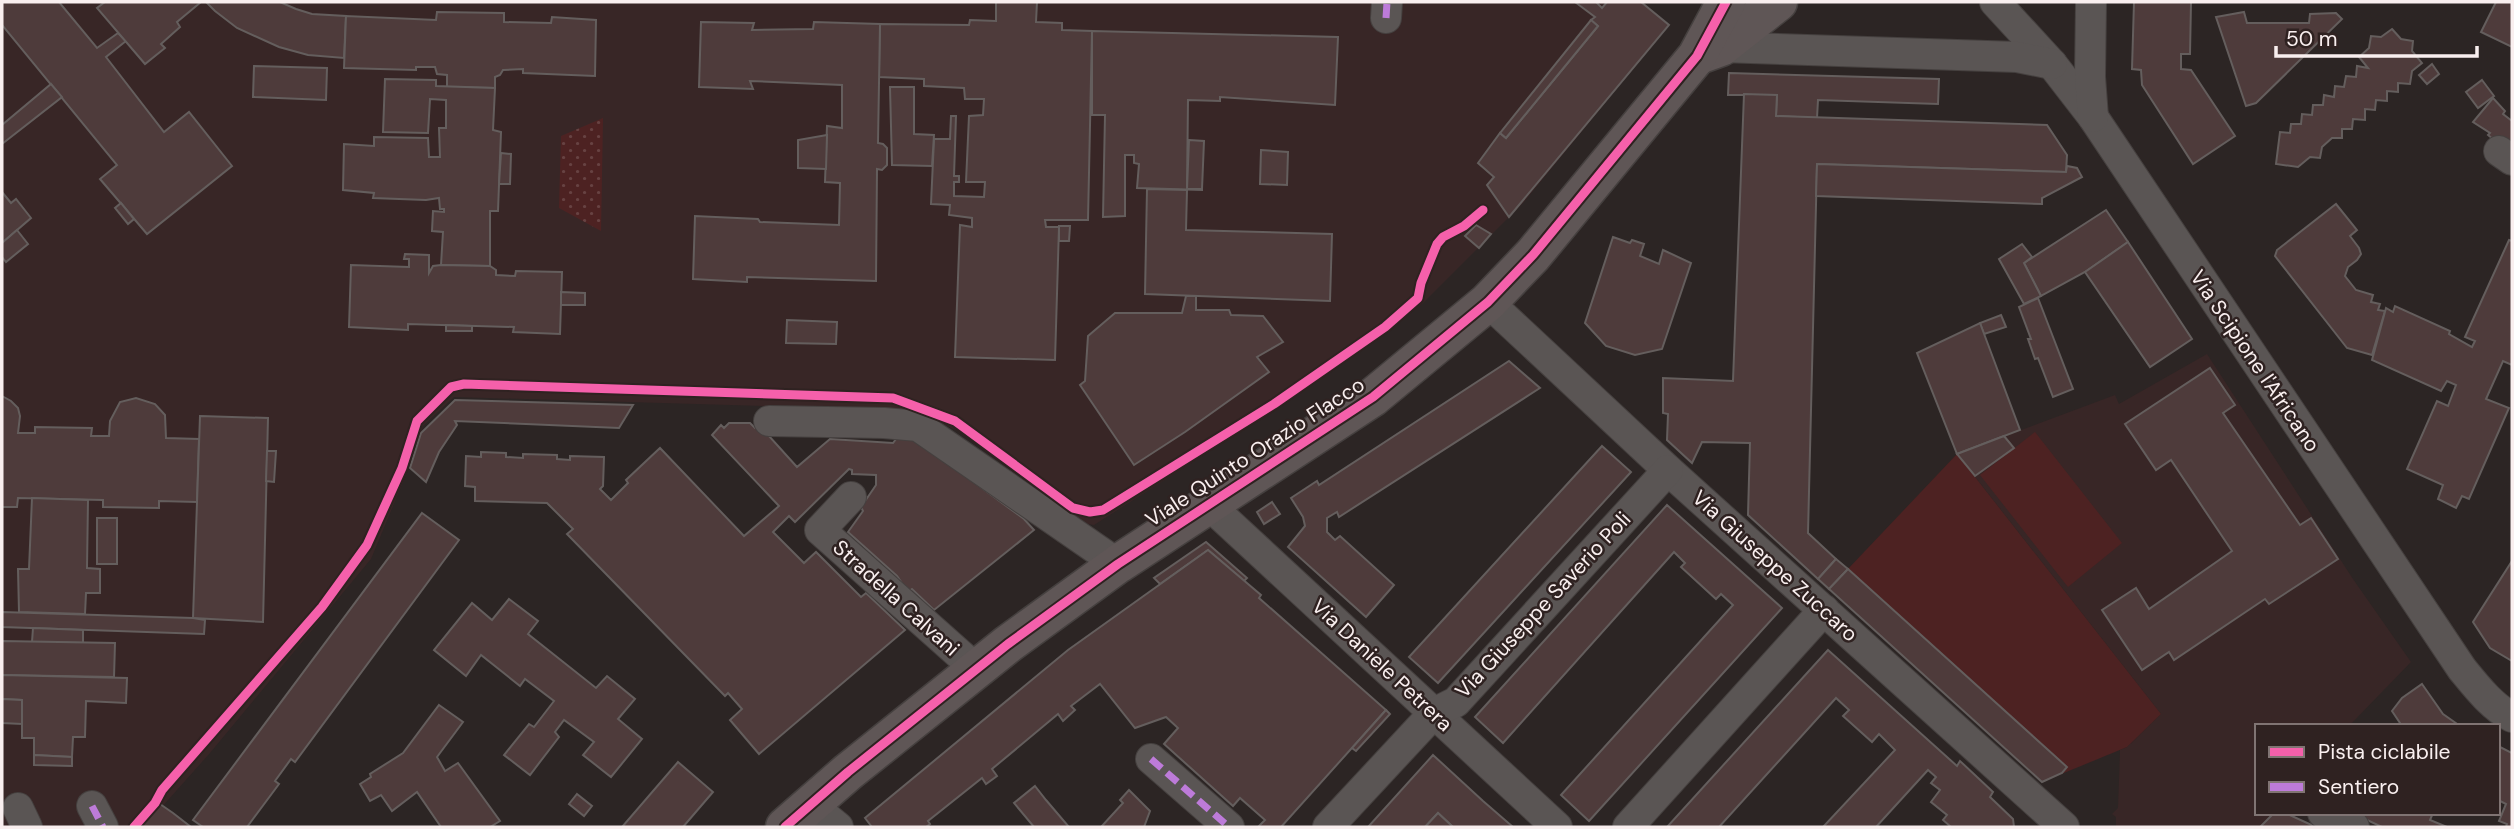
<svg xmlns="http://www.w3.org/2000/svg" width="2514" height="829" font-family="'DM Sans',sans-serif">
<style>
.built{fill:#382626}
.grass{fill:url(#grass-dots)}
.pitch{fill:#4d2222}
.building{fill:#4e3b3b;stroke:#645e5d;stroke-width:2}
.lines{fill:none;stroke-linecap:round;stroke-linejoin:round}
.street-casing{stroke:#45403f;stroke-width:32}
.secondary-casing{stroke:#45403f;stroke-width:41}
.street{stroke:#5a5554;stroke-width:30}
.secondary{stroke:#5f5656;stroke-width:38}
.quiet{stroke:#bd7bd9;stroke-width:7;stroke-dasharray:14 7;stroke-linecap:butt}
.cycleway-casing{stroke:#2f2221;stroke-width:13}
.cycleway{stroke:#f560ab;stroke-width:9}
.labels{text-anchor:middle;stroke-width:5;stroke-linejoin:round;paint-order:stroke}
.street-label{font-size:21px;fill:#f9efef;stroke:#2f2221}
</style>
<defs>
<pattern id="grass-dots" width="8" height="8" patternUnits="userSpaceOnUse" patternTransform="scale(1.75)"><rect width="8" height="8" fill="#4d2222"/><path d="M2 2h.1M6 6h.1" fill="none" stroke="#674242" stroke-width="1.8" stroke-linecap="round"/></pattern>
</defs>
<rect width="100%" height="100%" fill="#2c2524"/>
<!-- built -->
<g class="built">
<polygon points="2,2 1641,2 1669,25 1524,202 1422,304 1282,405 1094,525 1088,524 1065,509 960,432 921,413 901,410 454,397 423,426 408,470 371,559 210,753 144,827 2,827"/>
<polygon points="2207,354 2353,579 2411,662 2349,726 2257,726 2257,813 2275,813 2260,827 2116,827 2116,817 2112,814 2118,808 2120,750 2127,747 2161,714 1957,454 2115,395 2119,404"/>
</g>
<!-- grass -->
<polygon class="grass" points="603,118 601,231 559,208 561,136"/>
<!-- pitch -->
<g class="pitch">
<polygon points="2035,432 2122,543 2068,587 1980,475"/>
<polygon points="1957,454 2161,714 2127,747 2042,782 1829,589"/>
</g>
<!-- building -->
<g class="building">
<polygon points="2,2 59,2 97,48 118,33 126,41 106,57 164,132 189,112 232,166 147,234 100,179 117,165 2,25"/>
<polygon points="105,2 201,2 177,22 180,27 161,44 165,48 145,64 97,8"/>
<polygon points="206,2 280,2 296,9 312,14 346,16 344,58 308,55 279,47 237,28 215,11"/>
<polygon points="996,2 1037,2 1036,22 1062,23 1062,30 1092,31 1088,220 1045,220 1046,227 1059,227 1055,360 955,357 960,225 972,227 972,218 949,215 950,205 931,204 934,139 950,139 951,116 956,116 954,176 959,176 959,182 954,182 954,196 984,197 985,182 966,182 969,116 983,115 984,99 965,99 964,88 924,86 924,79 879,77 880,24 969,25 970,20 996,21"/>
<polygon points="1575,2 1596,2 1602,8 1607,2 1641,2 1669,25 1509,217 1487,185 1494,177 1478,163 1500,133 1506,138 1598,26 1591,20 1595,17"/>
<polygon points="2134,2 2191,2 2190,54 2181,54 2181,69 2191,70 2235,136 2193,164 2142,85 2141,70 2132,69"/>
<polygon points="2496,2 2512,2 2512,47 2481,32"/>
<polygon points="437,12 504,13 504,22 551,23 552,17 596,20 595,76 523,73 523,69 503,70 500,75 495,77 495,88 447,87 447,75 437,74 435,67 416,67 416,70 344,68 346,16 436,20"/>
<polygon points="2244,12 2247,23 2309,23 2310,14 2336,13 2342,19 2256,103 2246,106 2216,17"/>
<polygon points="1591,20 1598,26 1506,138 1500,133"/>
<polygon points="701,22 754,23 752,30 813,29 814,22 880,24 878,143 883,144 887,148 887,165 882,170 877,169 876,281 747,277 747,282 693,279 695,216 758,219 760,222 839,225 840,183 825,182 827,126 842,128 842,85 750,81 753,89 699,87"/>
<polygon points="2392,29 2401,39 2413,41 2412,51 2422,63 2412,71 2410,84 2398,83 2398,92 2387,91 2387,101 2376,100 2375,110 2365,109 2365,120 2353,119 2352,129 2342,129 2342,138 2332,138 2322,147 2320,158 2310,157 2298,167 2276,164 2280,132 2290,133 2291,124 2301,124 2302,114 2312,115 2313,105 2323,105 2324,95 2334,97 2335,86 2344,87 2346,76 2356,77 2357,66 2368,68 2359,57 2369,48 2371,36 2381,37"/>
<polygon points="1092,31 1338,37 1335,105 1220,97 1220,101 1188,100 1187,189 1203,190 1137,188 1139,164 1134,163 1134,155 1125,155 1125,216 1103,217 1105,115 1092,115"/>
<polygon points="2432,64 2439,74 2427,84 2419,75"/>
<polygon points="254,66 327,68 326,100 253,97"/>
<polygon points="1729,73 1939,79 1938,104 1818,100 1817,118 1776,116 1777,95 1728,95"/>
<polygon points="385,79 436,80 436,86 495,88 493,130 501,132 498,211 490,211 490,266 441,265 443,232 432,231 433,211 444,212 444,209 440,209 439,198 426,200 373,198 374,193 343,190 344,144 374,146 374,137 428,138 429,157 440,157 439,128 446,128 446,100 430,99 428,133 383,132"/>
<polygon points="2482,80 2494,96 2478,108 2466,92"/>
<polygon points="51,84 62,97 2,144 2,125"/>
<polygon points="890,87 914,87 914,134 934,135 932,166 892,165"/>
<polygon points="1744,94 1777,95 1776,116 2047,125 2067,155 2066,172 1817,164 1808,533 1836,559 1818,579 1748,515 1750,443 1702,442 1692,463 1667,440 1668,414 1663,413 1663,378 1733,381"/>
<polygon points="2493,98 2505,111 2503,114 2512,121 2512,155 2488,135 2490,133 2473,122"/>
<polygon points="827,135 826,169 798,168 798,140"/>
<polygon points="1189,140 1204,141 1202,189 1187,189"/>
<polygon points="1261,150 1288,152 1287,185 1260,184"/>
<polygon points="501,153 511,154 510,184 499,184"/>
<polygon points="1817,164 2066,172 2067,166 2077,168 2082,177 2042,198 2042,204 1816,196"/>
<polygon points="1147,189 1187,190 1186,230 1332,234 1330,301 1145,294"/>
<polygon points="2,192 11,203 16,199 31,218 2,243"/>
<polygon points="121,203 134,219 128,224 115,208"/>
<polygon points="2336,204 2357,230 2350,236 2359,248 2361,254 2357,260 2348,267 2345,276 2356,290 2373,295 2371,302 2380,304 2378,310 2385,311 2372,355 2347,348 2275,256 2277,250"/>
<polygon points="2106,210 2128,242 2085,272 2041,296 2024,263"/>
<polygon points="1476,225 1491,234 1479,248 1465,236"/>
<polygon points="1059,226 1070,226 1069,241 1059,241"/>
<polygon points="17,230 28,244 6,262 2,257 2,243"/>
<polygon points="1613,237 1630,243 1632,240 1644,244 1640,256 1659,264 1663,250 1691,263 1662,349 1635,355 1606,346 1585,323"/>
<polygon points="2509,240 2512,241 2512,365 2503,361 2486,399 2509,408 2469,499 2462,496 2456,508 2438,499 2443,485 2407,469 2437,401 2448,406 2456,385 2447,381 2441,391 2372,360 2386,308 2393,312 2395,306 2450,331 2449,334 2472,347 2475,341 2465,337"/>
<polygon points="2128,242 2192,339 2150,367 2085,272"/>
<polygon points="2022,244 2032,257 2024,263 2041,296 2024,304 1999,259"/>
<polygon points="405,254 429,255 429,273 433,266 441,265 490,266 496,270 496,275 515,276 516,271 562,272 560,334 513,332 514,327 408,324 408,330 349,327 351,265 409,267 409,259 404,259"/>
<polygon points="561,292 585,293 585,305 561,305"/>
<polygon points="1186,296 1196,296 1196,310 1229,310 1231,315 1263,316 1283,342 1257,357 1269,372 1185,432 1134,465 1080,385 1085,381 1088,336 1115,313 1182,313"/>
<polygon points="2038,298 2073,389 2053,397 2038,358 2035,359 2028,339 2031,339 2019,307"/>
<polygon points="2001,315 2006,327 1984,334 1980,323"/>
<polygon points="787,320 837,322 836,344 786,343"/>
<polygon points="1980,323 2020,430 1957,454 1917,353"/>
<polygon points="446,325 472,326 472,331 446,331"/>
<polygon points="1509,361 1540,388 1339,517 1337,512 1327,518 1327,532 1335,540 1340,536 1394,585 1366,617 1288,547 1305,526 1303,517 1291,498 1317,481 1319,485"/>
<polygon points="2210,368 2235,405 2223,413 2300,525 2311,518 2338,559 2269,604 2265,599 2174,660 2169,652 2142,670 2102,610 2136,588 2149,609 2232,551 2171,460 2156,470 2125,424"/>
<polygon points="2,396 11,401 18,408 20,416 18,433 35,433 35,427 92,428 91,436 109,436 110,421 120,402 136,398 155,404 165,415 166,438 199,439 197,502 159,501 159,508 103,507 103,500 18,498 17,507 2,507"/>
<polygon points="455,400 633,405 619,428 455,421 457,425 439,452 426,482 410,468 421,433"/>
<polygon points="200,416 268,418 263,622 193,618"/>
<polygon points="729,423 750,423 755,428 759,425 797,467 830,439 893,443 903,430 1024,519 1034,530 934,610 912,589 908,592 897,576 848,532 863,511 861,507 876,485 876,475 852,474 852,470 849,469 795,522 789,516 773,532 804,563 816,552 861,597 866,593 905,630 759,754 730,720 742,709 728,693 725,696 567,534 573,529 547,503 475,501 475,487 465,486 466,456 481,457 481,452 506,453 506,457 523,458 523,454 557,455 557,459 570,460 570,456 604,457 603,486 600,489 611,500 628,483 626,480 660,448 744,536 779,506 712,435 721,425 724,428"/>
<polygon points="2004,436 2014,448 1975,476 1957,454"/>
<polygon points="1602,446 1631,472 1438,683 1409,657"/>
<polygon points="267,451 276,451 274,482 266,481"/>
<polygon points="32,498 88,500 87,568 100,569 100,593 86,593 85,614 19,612 18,569 29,569"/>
<polygon points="1272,502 1280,514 1264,524 1257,512"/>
<polygon points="1667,505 1782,608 1589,821 1561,795 1733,605 1721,594 1716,599 1681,567 1685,563 1674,552 1503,743 1475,717"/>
<polygon points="422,513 459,540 295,762 291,759 275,781 279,784 247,827 203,827 193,820"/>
<rect x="97" y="518" width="20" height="46"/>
<polygon points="1206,542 1247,578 1244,581 1208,550 1160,584 1154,578"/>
<polygon points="1208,550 1261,595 1259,598 1386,710 1281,827 1258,827 1265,820 1240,798 1233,806 1164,744 1178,728 1166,717 1135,728 1100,684 1071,706 1075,710 1063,721 1058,714 992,769 997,776 986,784 982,778 928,821 930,824 926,827 872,827 865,818 1068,650"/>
<polygon points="1836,559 1848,569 1829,589 1818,579"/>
<polygon points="2512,561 2512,661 2490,648 2473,622"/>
<polygon points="1848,569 2067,767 2062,773 2042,782 1829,589"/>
<polygon points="509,599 538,621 528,634 596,688 607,676 635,699 618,719 642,739 611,777 583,755 594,742 564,720 555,732 559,737 530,775 504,755 529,724 534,727 554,701 525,679 520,686 481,655 466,676 434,650 472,603 492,620"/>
<polygon points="2,612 193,618 205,620 204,634 2,627"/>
<polygon points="33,628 83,630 83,643 32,642"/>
<polygon points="2,641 115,643 114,677 2,675"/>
<polygon points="1828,650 1957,766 1960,761 1993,792 1990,797 2013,819 2014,827 1951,827 1943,820 1947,815 1931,802 1940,790 1931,783 1936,777 1928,770 1876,827 1823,827 1895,750 1879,734 1872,742 1843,716 1849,710 1836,698 1719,827 1667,827"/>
<polygon points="2,675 127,678 126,703 86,701 85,737 73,737 72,757 34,755 34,738 22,738 22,700 2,699"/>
<polygon points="2422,684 2443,714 2460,726 2402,726 2392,711 2402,698"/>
<polygon points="2,699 22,700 22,724 2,723"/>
<polygon points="439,705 463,722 437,757 445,771 458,763 500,821 490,827 441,827 417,792 392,811 381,795 370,801 360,784 371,777 370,774 403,753"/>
<polygon points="1386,710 1390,714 1356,751 1352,748"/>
<polygon points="2498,746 2512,753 2512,827 2506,827 2507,824 2499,821 2506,804 2498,800"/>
<polygon points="34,755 72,757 72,766 34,765"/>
<polygon points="1433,755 1483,801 1513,827 1453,827 1438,813 1425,827 1368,827"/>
<polygon points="678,762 713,792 683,827 622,827"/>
<polygon points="1035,786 1046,800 1069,827 1034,827 1014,803"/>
<polygon points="1129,790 1150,811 1144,827 1101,827 1123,803 1120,800"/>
<polygon points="577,794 592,806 584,816 569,804"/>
<polygon points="160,804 173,813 191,827 141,827"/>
<polygon points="1438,813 1453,827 1425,827"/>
<polygon points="2274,813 2285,813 2316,827 2260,827"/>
<polygon points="2352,813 2433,813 2430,820 2447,827 2382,827"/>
</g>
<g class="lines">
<defs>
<g id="street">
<path d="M1995,2L2052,64L2093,117L2462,669C2476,686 2492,707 2512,717"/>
<polyline points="2091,2 2090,77 2093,117"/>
<polyline points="1386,18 1387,2"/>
<polyline points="1721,47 2017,57 2052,64"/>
<polyline points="2499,151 2512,160"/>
<polyline points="1488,302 1668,470 2064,827"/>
<polyline points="769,421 884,423 918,426 1118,564"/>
<polyline points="851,497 820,530 975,668"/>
<polyline points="1207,503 1557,827"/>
<polyline points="1151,759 1229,827"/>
<polyline points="810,804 838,827"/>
<polyline points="92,806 103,827"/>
<polyline points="18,808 27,827"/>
<polyline points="2323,813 2354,827"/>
<polyline points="1328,827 1434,713 1456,702 1668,470"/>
<polyline points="1628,827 1824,610"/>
</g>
<g id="secondary">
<polyline points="1699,55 1721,47 1778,2"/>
<polyline points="785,827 848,772 1008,644 1118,564 1373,397 1488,302 1533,255 1697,56 1726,2"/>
</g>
</defs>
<!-- street casing -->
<use href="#street" class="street-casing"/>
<!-- secondary casing -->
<use href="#secondary" class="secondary-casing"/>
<!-- street -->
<use href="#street" class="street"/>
<!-- secondary -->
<use href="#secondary" class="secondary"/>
<!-- quiet -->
<g class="quiet">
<polyline points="1386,18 1387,2"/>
<polyline points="1151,759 1229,827"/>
<polyline points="92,806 103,827"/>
</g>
<defs>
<g id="cycleway">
<polyline points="134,827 155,803 162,790 322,607 367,545 402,468 417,421 451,387 464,384 893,398 955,421 1073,508 1090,512 1103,510 1274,404 1385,327 1418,298 1421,283 1437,244 1443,237 1464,226 1483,210"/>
<polyline points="785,827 848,772 1008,644 1118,564 1373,397 1488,302 1533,255 1697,56 1726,2"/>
</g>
</defs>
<!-- cycleway casing -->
<use href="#cycleway" class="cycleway-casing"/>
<!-- cycleway -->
<use href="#cycleway" class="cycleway"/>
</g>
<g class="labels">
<!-- street labels -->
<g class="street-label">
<text transform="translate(2255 361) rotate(56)" y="7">Via Scipione l'Africano</text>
<text transform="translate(1255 452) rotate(-33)" y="7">Viale Quinto Orazio Flacco</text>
<text transform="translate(1775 566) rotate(42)" y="7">Via Giuseppe Zuccaro</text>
<text transform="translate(896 598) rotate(42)" y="7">Stradella Calvani</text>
<text transform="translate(1543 605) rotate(-47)" y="7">Via Giuseppe Saverio Poli</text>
<text transform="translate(1382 665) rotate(43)" y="7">Via Daniele Petrera</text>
</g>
</g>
<!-- border -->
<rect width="2514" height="829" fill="none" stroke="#f9efef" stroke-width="7"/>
<!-- legend -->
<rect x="2255" y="724" width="245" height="91" fill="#2f2221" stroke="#807473" stroke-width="2"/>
<rect x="2269" y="747" width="35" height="10" fill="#f560ab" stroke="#807473" stroke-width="2"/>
<text x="2318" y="759" font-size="21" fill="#f9efef">Pista ciclabile</text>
<rect x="2269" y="782" width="35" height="10" fill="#bd7bd9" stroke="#807473" stroke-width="2"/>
<text x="2318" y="794" font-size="21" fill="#f9efef">Sentiero</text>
<!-- scale -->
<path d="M2276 46v10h201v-10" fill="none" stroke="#f9efef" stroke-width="3.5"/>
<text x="2286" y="46" font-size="21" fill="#f9efef" stroke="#2f2221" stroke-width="5" paint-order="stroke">50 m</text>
</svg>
